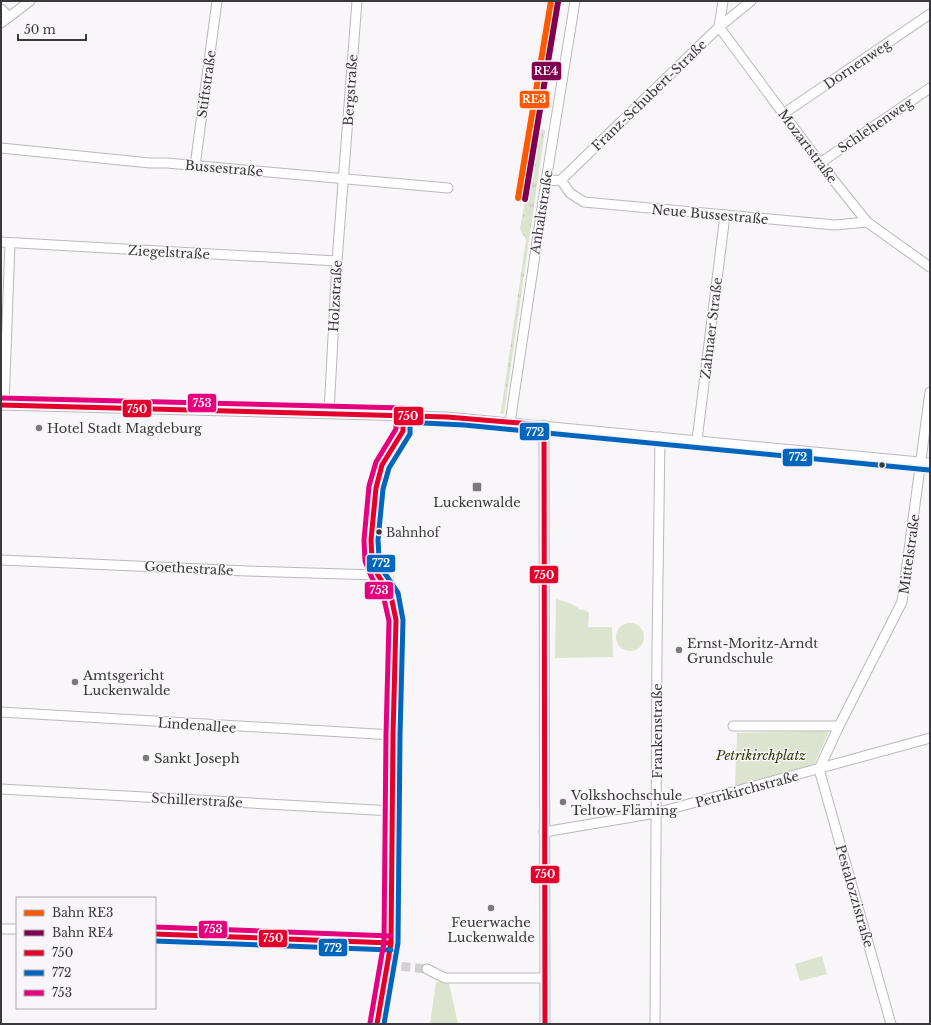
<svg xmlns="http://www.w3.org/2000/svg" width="931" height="1025" font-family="'Libre Baskerville',serif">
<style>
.grass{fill:url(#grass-tufts)}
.green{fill:#dce4cf}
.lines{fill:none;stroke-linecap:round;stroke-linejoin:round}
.street-tunnel{stroke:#d2d0d3;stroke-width:9;stroke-dasharray:9 4.5;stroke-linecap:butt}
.street-casing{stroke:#bab8bb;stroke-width:11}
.street{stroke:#fefefe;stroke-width:9}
.bus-1-casing{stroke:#f9f5fa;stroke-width:8}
.bus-2-casing{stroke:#f9f5fa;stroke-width:8}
.bus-3-casing{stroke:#f9f5fa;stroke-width:8}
.bus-1{stroke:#e4002b;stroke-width:5}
.bus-2{stroke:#0065bd;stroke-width:5}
.bus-3{stroke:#e5007d;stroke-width:5}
.rail-1-casing{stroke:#f9f5fa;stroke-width:9}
.rail-2-casing{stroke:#f9f5fa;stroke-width:9}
.rail-1{stroke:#ff5900;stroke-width:6}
.rail-2{stroke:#80004d;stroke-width:6}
.poi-dot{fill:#7c7a7d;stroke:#f9f5fa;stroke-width:1.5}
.bus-dot{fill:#39383a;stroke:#f9f5fa;stroke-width:1.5}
.labels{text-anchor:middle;stroke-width:3;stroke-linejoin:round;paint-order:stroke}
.bus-label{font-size:12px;fill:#39383a;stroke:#f9f5fa;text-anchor:start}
.street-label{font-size:13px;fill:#39383a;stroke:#f9f5fa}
.poi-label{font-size:13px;fill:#39383a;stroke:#f9f5fa;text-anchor:start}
.park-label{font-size:13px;font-style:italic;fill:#293a00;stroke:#f9f5fa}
.line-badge{stroke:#f9f5fa;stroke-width:1.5}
.badge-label{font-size:11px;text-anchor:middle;font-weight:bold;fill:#fff}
</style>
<defs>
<pattern id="grass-tufts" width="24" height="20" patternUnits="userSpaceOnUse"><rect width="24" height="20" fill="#dce4cf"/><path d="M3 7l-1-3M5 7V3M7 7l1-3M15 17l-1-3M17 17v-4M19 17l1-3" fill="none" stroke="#bec4b2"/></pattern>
</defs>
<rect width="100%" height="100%" fill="#f8f6f9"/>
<!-- grass -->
<polygon class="grass" points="537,128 545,130 504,414 500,413 501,411 526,240 520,229"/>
<!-- green -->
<g class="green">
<polygon points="556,599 570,603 581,610 585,610 589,613 588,627 612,627 613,657 555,658"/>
<circle cx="630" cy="637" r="14"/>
<polygon points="829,731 814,765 735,786 737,733"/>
<polygon points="822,956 827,974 800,981 795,964"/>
<polygon points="436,982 449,983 458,1024 430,1024"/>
</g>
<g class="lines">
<!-- street-tunnel -->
<polyline class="street-tunnel" points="388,965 427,969"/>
<defs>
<g id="street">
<polyline points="723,1 719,27 820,163 867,222 930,267"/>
<polyline points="1,9 9,17"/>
<polyline points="1,23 30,1"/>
<polyline points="783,114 930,14"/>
<polyline points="1,148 150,163 167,163 448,188"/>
<polyline points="820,163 930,88"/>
<polyline points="195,166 217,1"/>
<polyline points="561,180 570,193 584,202 835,225 867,222"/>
<polyline points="546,181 561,180 719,27 751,1"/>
<polyline points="1,242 337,261"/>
<polyline points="1,405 447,417 930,463"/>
<polyline points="4,405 10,243"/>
<polyline points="329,413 337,261 357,1"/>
<polyline points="510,423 546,181 575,1"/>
<polyline points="544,425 545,1024"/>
<polyline points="697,440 725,215"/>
<polyline points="1,560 247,571 378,575"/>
<polyline points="1,712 393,735"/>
<polyline points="733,726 839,726"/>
<polyline points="1,789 393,811"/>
<polyline points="544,832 656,813 930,738"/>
<polyline points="1,929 17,929"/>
<polyline points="155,934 391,943"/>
<polyline points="427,969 445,978 545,978"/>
<polyline points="377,1024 391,943 393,811 393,735 396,620 391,596 378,575 372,559 371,540 376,488 382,465 403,431 403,415"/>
<polyline points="655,1024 657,650 660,437"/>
<polyline points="891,1024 819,769 839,726 902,602 930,392"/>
</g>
</defs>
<!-- street casing -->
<use href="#street" class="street-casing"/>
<!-- street -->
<use href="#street" class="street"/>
<defs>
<g id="bus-1">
<polyline points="1,405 447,417 544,425"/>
<polyline points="544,425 545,1024"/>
<polyline points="155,934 391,943"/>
<polyline points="377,1024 391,943 393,735 396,620 391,596 378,575 372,559 371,540 376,488 382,465 403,431 403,415"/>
</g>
<g id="bus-2">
<polyline points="403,422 464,425 929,470"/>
<polyline points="155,941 391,950"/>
<polyline points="384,1024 398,943 400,735 403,620 398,593 384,572 379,558 378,540 383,489 389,468 410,434 410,415"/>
</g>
<g id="bus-3">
<polyline points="1,398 403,408"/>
<polyline points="155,927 391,936"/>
<polyline points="370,1023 384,942 386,735 389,621 384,599 372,578 365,561 364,540 369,486 376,462 396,429 396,415"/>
</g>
</defs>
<!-- bus-1 casing -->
<use href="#bus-1" class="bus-1-casing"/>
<!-- bus-2 casing -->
<use href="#bus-2" class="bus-2-casing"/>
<!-- bus-3 casing -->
<use href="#bus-3" class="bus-3-casing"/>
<!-- bus-1 -->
<use href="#bus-1" class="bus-1"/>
<!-- bus-2 -->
<use href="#bus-2" class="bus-2"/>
<!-- bus-3 -->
<use href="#bus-3" class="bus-3"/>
<defs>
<polyline id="rail-1" points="518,198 551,1"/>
<polyline id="rail-2" points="525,199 558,2"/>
</defs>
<!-- rail-1 casing -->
<use href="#rail-1" class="rail-1-casing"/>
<!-- rail-2 casing -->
<use href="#rail-2" class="rail-2-casing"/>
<!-- rail-1 -->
<use href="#rail-1" class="rail-1"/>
<!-- rail-2 -->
<use href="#rail-2" class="rail-2"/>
</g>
<!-- markers -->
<g class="poi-dot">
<circle cx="39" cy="428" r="4"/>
<rect x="472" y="482" width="10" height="10" rx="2"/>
<circle cx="679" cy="650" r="4"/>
<circle cx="75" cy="682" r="4"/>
<circle cx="146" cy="758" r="4"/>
<circle cx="563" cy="802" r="4"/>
<circle cx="491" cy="908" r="4"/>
</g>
<g class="bus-dot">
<circle cx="882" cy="465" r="3.5"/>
<circle cx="379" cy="532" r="3.5"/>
</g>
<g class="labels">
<!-- bus labels -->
<g class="bus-label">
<text x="386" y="537">Bahnhof</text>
</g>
<!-- street labels -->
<g class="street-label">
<text transform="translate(857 64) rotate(-34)" y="5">Dornenweg</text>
<text transform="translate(206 84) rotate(-82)" y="5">Stiftstraße</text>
<text transform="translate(350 90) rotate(-86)" y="5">Bergstraße</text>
<text transform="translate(649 95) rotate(-44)" y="5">Franz-Schubert-Straße</text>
<text transform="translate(875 125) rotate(-34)" y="5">Schlehenweg</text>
<text transform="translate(808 146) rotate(53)" y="5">Mozartstraße</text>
<text transform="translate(224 168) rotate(5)" y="5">Bussestraße</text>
<text transform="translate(541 212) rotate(-81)" y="5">Anhaltstraße</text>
<text transform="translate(710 214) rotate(5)" y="5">Neue Bussestraße</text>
<text transform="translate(169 252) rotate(3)" y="5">Ziegelstraße</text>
<text transform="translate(335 296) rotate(-87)" y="5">Holzstraße</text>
<text transform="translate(711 328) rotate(-83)" y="5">Zahnaer Straße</text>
<text transform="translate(909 554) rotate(-82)" y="5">Mittelstraße</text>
<text transform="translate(189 568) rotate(3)" y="5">Goethestraße</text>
<text transform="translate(197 725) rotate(4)" y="5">Lindenallee</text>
<text transform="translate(657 731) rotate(-90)" y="5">Frankenstraße</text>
<text transform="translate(747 789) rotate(-15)" y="5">Petrikirchstraße</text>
<text transform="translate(197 800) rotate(3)" y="5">Schillerstraße</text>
<text transform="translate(855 896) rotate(74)" y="5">Pestalozzistraße</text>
</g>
<!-- poi labels -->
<g class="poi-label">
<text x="47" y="433">Hotel Stadt Magdeburg</text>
<text x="477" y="507" text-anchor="middle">Luckenwalde</text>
<text x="687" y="648">Ernst-Moritz-Arndt<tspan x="687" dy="15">Grundschule</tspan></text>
<text x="83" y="680">Amtsgericht<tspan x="83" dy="15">Luckenwalde</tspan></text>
<text x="154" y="763">Sankt Joseph</text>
<text x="571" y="800">Volkshochschule<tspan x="571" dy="15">Teltow-Fläming</tspan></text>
<text x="491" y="927" text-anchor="middle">Feuerwache<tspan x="491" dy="15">Luckenwalde</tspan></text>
</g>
<!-- park labels -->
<g class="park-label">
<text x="761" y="760">Petrikirchplatz</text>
</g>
</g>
<g class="line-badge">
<rect x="531" y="61" width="31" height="20" rx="4" fill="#80004d"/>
<rect x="519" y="90" width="31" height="19" rx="4" fill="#ff5900"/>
<rect x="187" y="393" width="30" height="20" rx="4" fill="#e5007d"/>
<rect x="122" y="399" width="30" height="19" rx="4" fill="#e4002b"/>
<rect x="393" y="406" width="31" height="20" rx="4" fill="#e4002b"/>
<rect x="519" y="422" width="31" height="19" rx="4" fill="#0065bd"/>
<rect x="782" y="448" width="31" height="19" rx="4" fill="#0065bd"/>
<rect x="366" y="554" width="30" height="19" rx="4" fill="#0065bd"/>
<rect x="529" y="565" width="30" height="19" rx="4" fill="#e4002b"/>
<rect x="364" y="581" width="30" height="19" rx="4" fill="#e5007d"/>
<rect x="530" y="865" width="30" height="19" rx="4" fill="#e4002b"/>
<rect x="198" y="920" width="30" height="19" rx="4" fill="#e5007d"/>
<rect x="258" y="929" width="30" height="19" rx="4" fill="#e4002b"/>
<rect x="318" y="938" width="30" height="19" rx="4" fill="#0065bd"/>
</g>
<g class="badge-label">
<text x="546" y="75">RE4</text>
<text x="534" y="103">RE3</text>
<text x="202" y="407">753</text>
<text x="137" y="413">750</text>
<text x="408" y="420">750</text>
<text x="535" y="436">772</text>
<text x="798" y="461">772</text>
<text x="381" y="567">772</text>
<text x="544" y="579">750</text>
<text x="379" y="594">753</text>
<text x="545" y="878">750</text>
<text x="213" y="933">753</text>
<text x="273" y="942">750</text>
<text x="333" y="952">772</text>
</g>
<!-- border -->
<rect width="931" height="1025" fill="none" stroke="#39383a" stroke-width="4"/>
<!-- legend -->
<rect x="16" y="897" width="140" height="112" fill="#f9f5fa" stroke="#aca9ad"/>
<rect x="24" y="910" width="20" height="6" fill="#ff5900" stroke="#aca9ad"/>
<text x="52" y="917" font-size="12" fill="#39383a">Bahn RE3</text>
<rect x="24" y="930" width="20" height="6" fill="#80004d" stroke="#aca9ad"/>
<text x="52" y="937" font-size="12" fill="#39383a">Bahn RE4</text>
<rect x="24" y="950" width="20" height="6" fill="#e4002b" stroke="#aca9ad"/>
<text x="52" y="957" font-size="12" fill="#39383a">750</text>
<rect x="24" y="970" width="20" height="6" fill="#0065bd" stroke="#aca9ad"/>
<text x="52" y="977" font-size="12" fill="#39383a">772</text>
<rect x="24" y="990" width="20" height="6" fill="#e5007d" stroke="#aca9ad"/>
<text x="52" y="997" font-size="12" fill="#39383a">753</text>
<!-- scale -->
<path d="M18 34v6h68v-6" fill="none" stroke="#39383a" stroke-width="2"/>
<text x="24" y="34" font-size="12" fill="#39383a" stroke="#f9f5fa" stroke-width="3" paint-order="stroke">50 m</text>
</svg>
